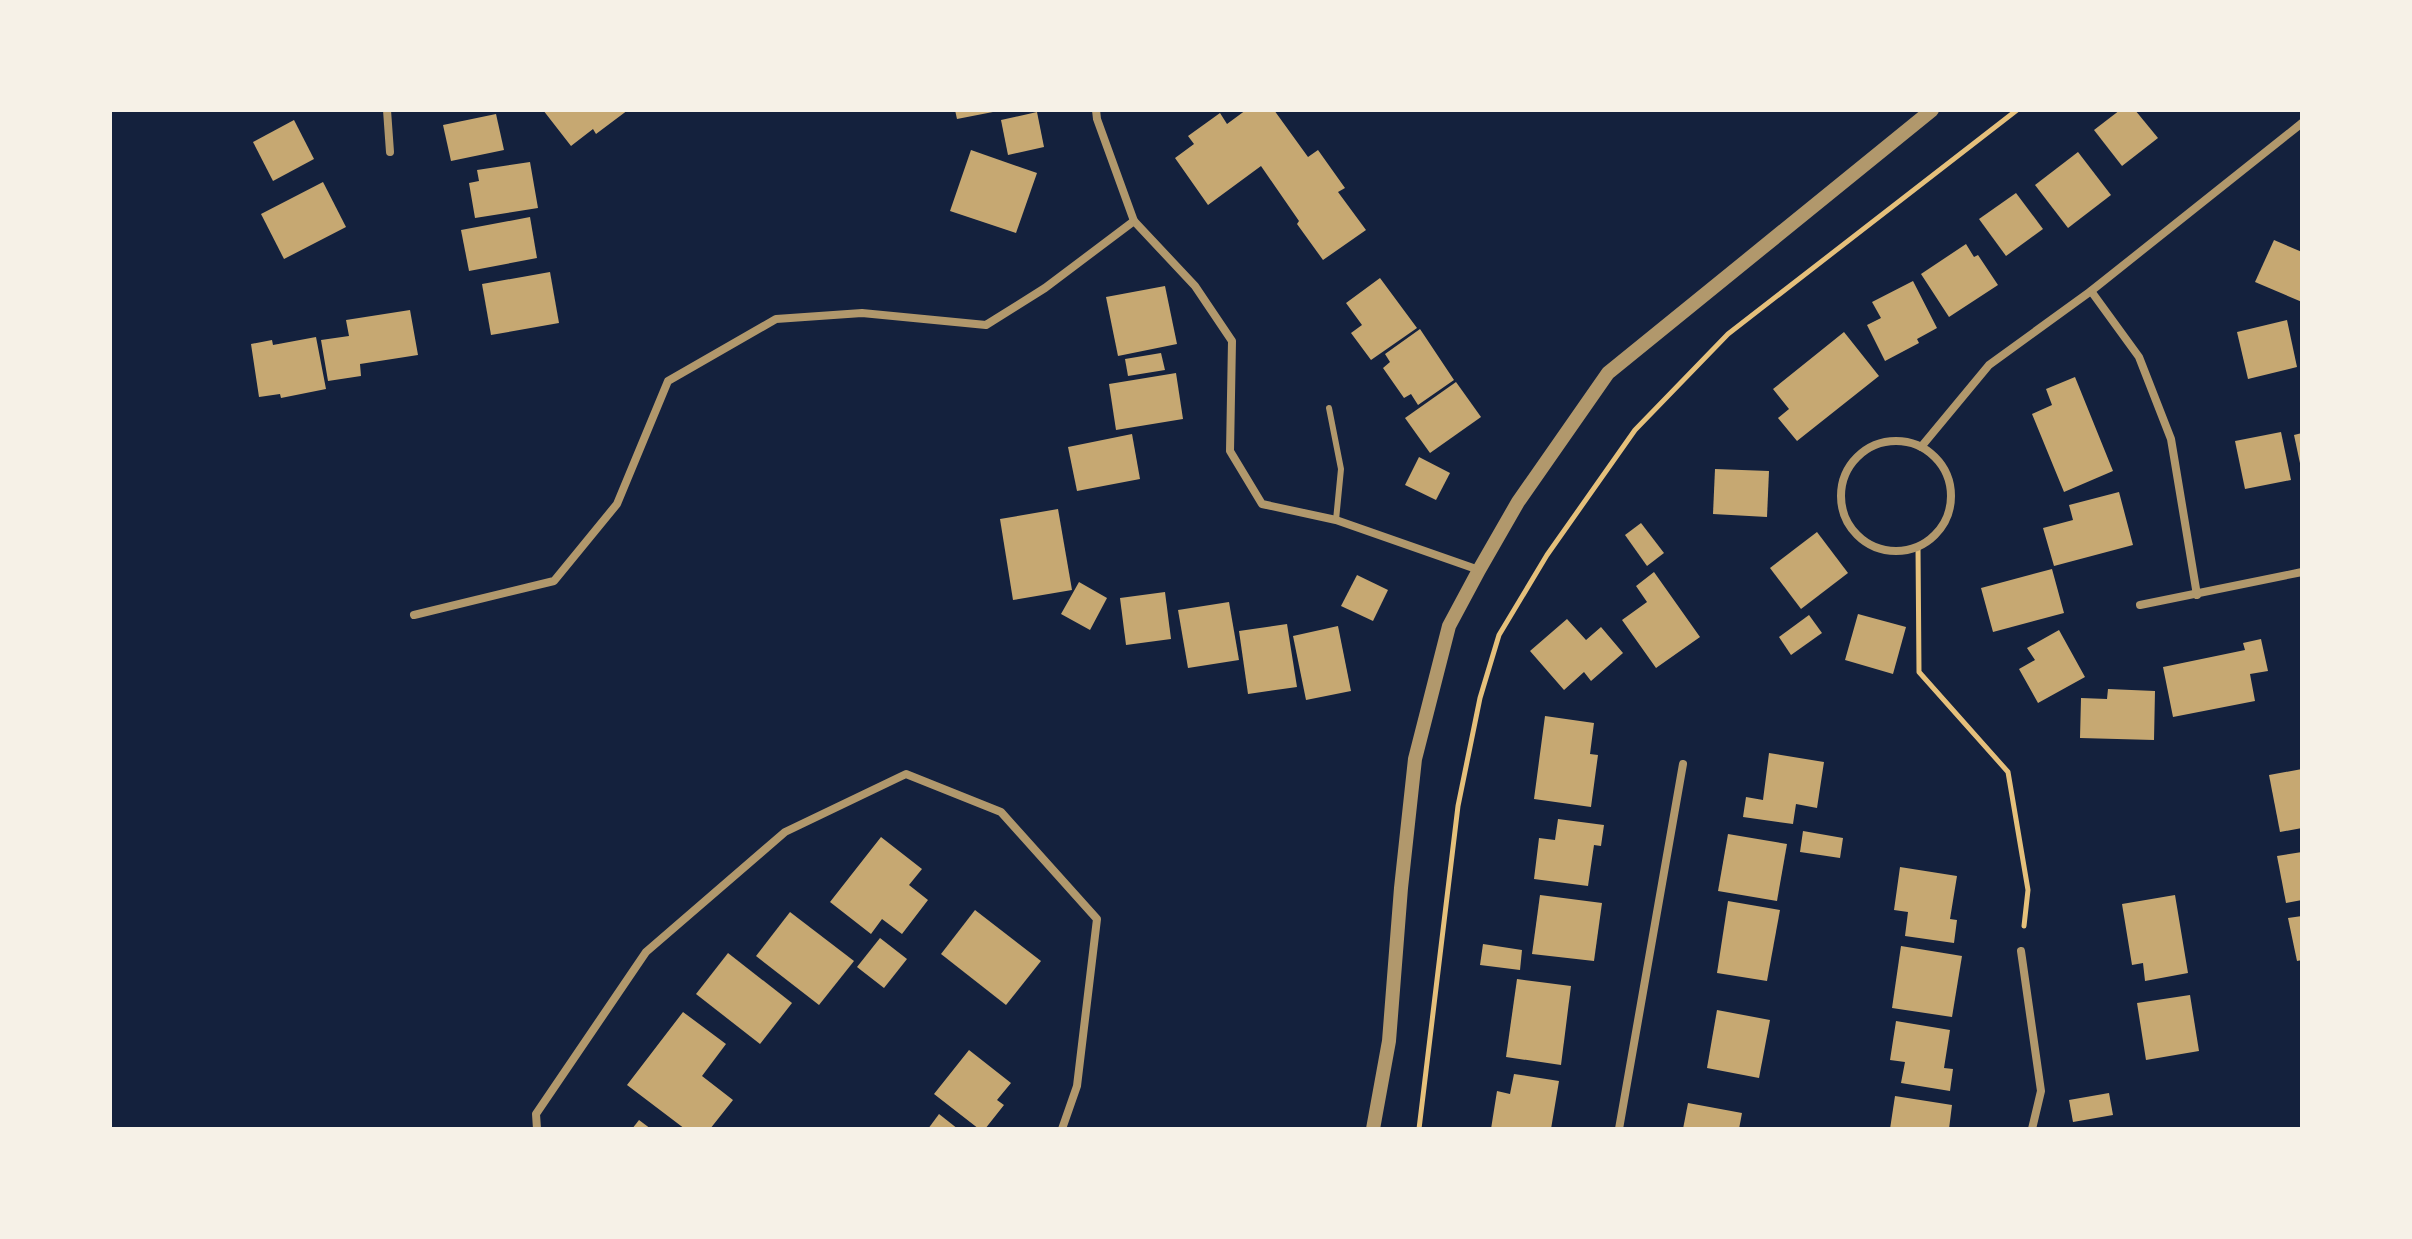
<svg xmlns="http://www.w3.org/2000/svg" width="2412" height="1239" font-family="Inter,sans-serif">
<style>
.building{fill:#c6a872}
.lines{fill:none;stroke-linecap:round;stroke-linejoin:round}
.path{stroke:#e5c07b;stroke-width:5}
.service{stroke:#b1986c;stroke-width:6}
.minor{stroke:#b1986c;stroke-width:8}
.tertiary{stroke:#b1986c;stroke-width:14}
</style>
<rect width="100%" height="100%" fill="#14213d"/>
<!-- building -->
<g class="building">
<polygon points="543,110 628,110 596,134 593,129 571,146"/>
<polygon points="955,110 997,110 998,111 957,119"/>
<polygon points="1246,110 1274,110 1308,157 1318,150 1345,188 1338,192 1366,230 1323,260 1297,224 1299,221 1261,166 1208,205 1175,158 1194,144 1188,136 1220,113 1227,124"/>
<polygon points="2120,110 2135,110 2158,138 2122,166 2094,130"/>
<polygon points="1037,112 1044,147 1008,155 1001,120"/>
<polygon points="496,114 504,150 451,161 443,125"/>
<polygon points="294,120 314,159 273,181 253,142"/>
<polygon points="971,150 1037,173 1016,233 950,211"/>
<polygon points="2078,152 2111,195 2068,228 2035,185"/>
<polygon points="530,162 538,208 475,218 469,183 479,181 477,170"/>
<polygon points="323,182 346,227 284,259 261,214"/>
<polygon points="2016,193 2043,229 2006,256 1979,219"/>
<polygon points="530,217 537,258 469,271 461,230"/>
<polygon points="2274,240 2302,252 2302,302 2255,282"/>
<polygon points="1966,244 1974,257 1978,255 1998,285 1949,317 1921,274"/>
<polygon points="550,272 559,323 491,335 482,284"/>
<polygon points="1380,278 1417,328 1371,360 1351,333 1362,325 1346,303"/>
<polygon points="1913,281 1937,328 1917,339 1919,343 1885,361 1867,325 1881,318 1872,302"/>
<polygon points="1165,286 1177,344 1118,356 1106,297"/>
<polygon points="410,310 418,355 360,364 361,376 328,381 321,340 349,336 346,320"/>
<polygon points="2287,320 2297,367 2248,379 2237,332"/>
<polygon points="1420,329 1454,380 1418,405 1411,394 1404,398 1383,368 1390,362 1385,354"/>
<polygon points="1844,332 1879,376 1797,441 1778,418 1789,409 1773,389"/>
<polygon points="316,337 326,389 281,398 280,394 259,397 251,344 272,340 273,345"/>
<polygon points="1161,353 1165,370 1128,376 1125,359"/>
<polygon points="1176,373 1183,419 1116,430 1109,384"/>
<polygon points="2075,377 2113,471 2064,492 2032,414 2052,405 2046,389"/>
<polygon points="1456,382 1481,417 1430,453 1405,418"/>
<polygon points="2281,432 2291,480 2245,489 2235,441"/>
<polygon points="2302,433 2302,468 2301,468 2294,435"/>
<polygon points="1132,434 1140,479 1077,491 1068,447"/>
<polygon points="1419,457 1450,473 1436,500 1405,485"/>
<polygon points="1715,469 1769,471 1767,517 1713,514"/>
<polygon points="2119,492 2133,545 2054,566 2043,528 2073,520 2069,505"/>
<polygon points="1058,509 1072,590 1013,600 1000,519"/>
<polygon points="1641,523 1664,553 1647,566 1625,535"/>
<polygon points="1817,532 1848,573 1801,609 1770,568"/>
<polygon points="2052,569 2064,613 1993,632 1981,588"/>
<polygon points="1654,572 1700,637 1656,668 1622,620 1647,602 1636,586"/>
<polygon points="1357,575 1388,590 1373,621 1341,606"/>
<polygon points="1079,582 1107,598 1090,630 1061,614"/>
<polygon points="1165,592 1171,639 1126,645 1120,598"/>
<polygon points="1229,602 1239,660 1188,668 1178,610"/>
<polygon points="1858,614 1906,627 1893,674 1845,660"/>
<polygon points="1809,615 1822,633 1791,655 1779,637"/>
<polygon points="1567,619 1586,640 1601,627 1623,653 1591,681 1584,672 1564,690 1530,651"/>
<polygon points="1287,624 1297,687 1248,694 1239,631"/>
<polygon points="1338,626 1351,691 1306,700 1293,636"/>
<polygon points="2059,630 2085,677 2038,703 2019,669 2035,660 2027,648"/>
<polygon points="2261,639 2268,671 2250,674 2255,701 2173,717 2163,667 2245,650 2243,643"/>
<polygon points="2108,689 2155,691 2154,740 2080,738 2081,698 2107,699"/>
<polygon points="1545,716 1594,723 1590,754 1598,755 1591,807 1534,799"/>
<polygon points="1769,753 1824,762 1817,808 1796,804 1793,824 1743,817 1746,797 1763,800"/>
<polygon points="2302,769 2302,828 2280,832 2269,775"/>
<polygon points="1558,819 1604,825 1601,846 1594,845 1588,886 1534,879 1539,838 1555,840"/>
<polygon points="1803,831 1843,838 1840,858 1800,852"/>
<polygon points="1728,834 1787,844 1777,901 1718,891"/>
<polygon points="881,837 922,869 909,885 928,900 902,934 882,919 871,934 830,902"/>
<polygon points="2302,852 2302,900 2286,903 2277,856"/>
<polygon points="1900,867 1957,876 1950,919 1957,920 1954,943 1905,936 1908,912 1894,910"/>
<polygon points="1540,895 1602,903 1594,961 1532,954"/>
<polygon points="2175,895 2188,973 2145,981 2143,963 2132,965 2122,904"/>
<polygon points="1728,901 1780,910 1767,981 1717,973"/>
<polygon points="975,910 1041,961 1006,1005 941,954"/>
<polygon points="790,912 854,961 819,1005 756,956"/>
<polygon points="2302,916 2302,960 2297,961 2288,918"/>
<polygon points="880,938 907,959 884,988 857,967"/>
<polygon points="1483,944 1522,950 1520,970 1480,965"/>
<polygon points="1901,946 1962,956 1952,1017 1892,1008"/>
<polygon points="728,953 792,1003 760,1044 696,994"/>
<polygon points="1517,979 1571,986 1561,1065 1506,1057"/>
<polygon points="2190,995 2199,1051 2146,1060 2137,1003"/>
<polygon points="1717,1010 1770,1020 1759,1078 1707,1068"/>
<polygon points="683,1012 726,1044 702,1076 733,1100 710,1129 685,1129 627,1085"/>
<polygon points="1896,1021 1950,1030 1944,1068 1953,1069 1950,1091 1901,1083 1905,1062 1890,1060"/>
<polygon points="969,1050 1011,1083 997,1100 1004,1105 985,1129 979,1129 934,1094"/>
<polygon points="1514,1074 1559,1081 1551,1129 1491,1129 1497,1091 1510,1094"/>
<polygon points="2109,1093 2113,1115 2073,1122 2069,1100"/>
<polygon points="1895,1096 1952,1105 1949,1129 1890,1129"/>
<polygon points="1688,1103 1742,1113 1739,1129 1683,1129"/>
<polygon points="939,1114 958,1129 928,1129"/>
<polygon points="639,1120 651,1129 632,1129"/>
</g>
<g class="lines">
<!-- path -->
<g class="path">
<polyline points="1918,547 1919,672 2008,772 2028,890 2024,926"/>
<polyline points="1419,1129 1458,806 1480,698 1499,635 1547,555 1635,430 1728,334 2017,110"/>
</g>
<!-- service -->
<polyline class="service" points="1329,408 1341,469 1336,520"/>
<!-- minor -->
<g class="minor">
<polyline points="387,110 390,152"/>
<polyline points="1096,110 1097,119 1134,221 1195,286 1232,341 1230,451 1262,504 1336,520 1479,570"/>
<polyline points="2091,291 2139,357 2171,439 2197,595"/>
<circle cx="1896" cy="496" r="55"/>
<polyline points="1921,447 1989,365 2091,291 2302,123"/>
<polyline points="2140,605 2302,572"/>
<polyline points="414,615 554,581 617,504 668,381 776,319 862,313 986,325 1045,288 1134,221"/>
<polyline points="2021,951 2041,1091 2032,1129"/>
<polyline points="537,1129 536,1114 646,952 785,832 906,774 1001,812 1097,919 1077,1086 1062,1129"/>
<polyline points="1619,1129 1683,764"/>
</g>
<!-- tertiary -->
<polyline class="tertiary" points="1373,1129 1389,1041 1401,888 1415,759 1449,626 1479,570 1518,502 1608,373 1932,110"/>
</g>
<!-- border -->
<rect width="2412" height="1239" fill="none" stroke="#f6f1e7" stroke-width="224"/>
</svg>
